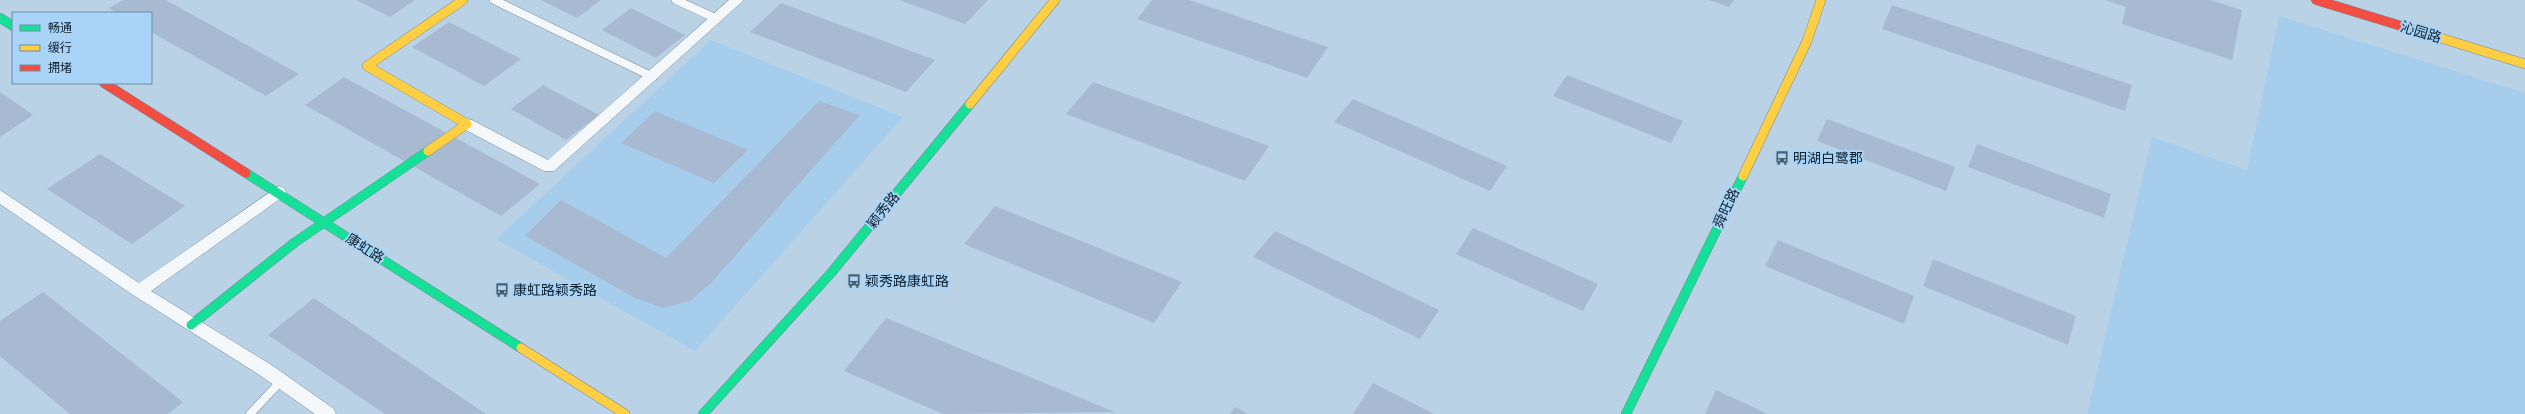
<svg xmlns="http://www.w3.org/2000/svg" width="2525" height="414" font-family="'DejaVu Sans','Noto Sans SC',sans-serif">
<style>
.built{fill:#a7cdec}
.building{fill:#a8bad1}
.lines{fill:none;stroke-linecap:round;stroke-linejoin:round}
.lane-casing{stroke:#788a99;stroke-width:9}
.street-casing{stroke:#788a99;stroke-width:1}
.fast-casing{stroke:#788a99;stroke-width:10}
.slow-casing{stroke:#788a99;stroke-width:10}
.jam-casing{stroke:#788a99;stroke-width:10}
.lane{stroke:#f5f8fb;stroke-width:8}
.street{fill:#f5f8fb;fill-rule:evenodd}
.fast{stroke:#16e098;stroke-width:9}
.slow{stroke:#ffcf43;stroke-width:9}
.jam{stroke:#f24e42;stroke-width:9}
.labels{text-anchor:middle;stroke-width:4;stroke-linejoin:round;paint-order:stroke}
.street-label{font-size:14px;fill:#0f1f2c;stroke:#a9d4f7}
.poi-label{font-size:14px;fill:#0f1f2c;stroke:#a9d4f7;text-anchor:start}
</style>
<rect width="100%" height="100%" fill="#bad2e6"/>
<!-- built -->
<g class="built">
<polygon points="2279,16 2525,93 2525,414 2087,414 2152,137 2247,170"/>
<polygon points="711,40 903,117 695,351 496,239"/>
</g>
<!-- building -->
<g class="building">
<polygon points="123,0 166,0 299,74 266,96 151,32 151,13 117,13 109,8"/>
<polygon points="356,0 415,0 390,17"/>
<polygon points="541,0 601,0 577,18"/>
<polygon points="899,0 988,0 965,24"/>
<polygon points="1152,0 1189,0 1328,47 1307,78 1137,19"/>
<polygon points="1709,0 1734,0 1729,7"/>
<polygon points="2105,0 2210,0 2242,10 2232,60 2122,24 2126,7"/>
<polygon points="781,3 935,60 906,92 750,32"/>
<polygon points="1892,5 2132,85 2125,111 1882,29"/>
<polygon points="631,8 685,35 656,58 602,30"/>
<polygon points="449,22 521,59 484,86 412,47"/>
<polygon points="1567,75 1683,121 1671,143 1553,96"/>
<polygon points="344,77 540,184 501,216 305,105"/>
<polygon points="1093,82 1269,146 1245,181 1066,114"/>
<polygon points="543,85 599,115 566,140 511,109"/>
<polygon points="0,92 33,115 0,137"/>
<polygon points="1353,99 1507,166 1490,191 1334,122"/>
<polygon points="819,101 860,115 712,282 690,301 663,308 635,298 525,236 561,200 666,258"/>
<polygon points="655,111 748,150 714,183 621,143"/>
<polygon points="1827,119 1955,167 1946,191 1817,141"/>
<polygon points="1977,144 2111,194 2104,218 1968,167"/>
<polygon points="100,154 185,206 132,244 47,189"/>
<polygon points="995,206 1182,282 1154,323 964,244"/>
<polygon points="1473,228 1598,284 1583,311 1456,254"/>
<polygon points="1275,231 1439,310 1420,339 1253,257"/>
<polygon points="1778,240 1914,296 1904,324 1765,266"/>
<polygon points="1933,259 2076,316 2068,345 1923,286"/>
<polygon points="43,292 183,402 168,414 70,414 0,356 0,321"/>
<polygon points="314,298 486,414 385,414 268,335"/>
<polygon points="886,318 1115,412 943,414 844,371"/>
<polygon points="1373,383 1434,414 1353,414"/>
<polygon points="1716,390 1768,414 1705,414"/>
<polygon points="1235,407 1248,414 1230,414"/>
</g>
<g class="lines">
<defs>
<g id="lane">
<polyline points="494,0 653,77"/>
<polyline points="676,0 717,19"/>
<polyline points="250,414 281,381"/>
</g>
<g id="street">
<polygon points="729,0 744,0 554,171 544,171 462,128 460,124 467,119 472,120 548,160"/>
<polygon points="279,186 284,188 286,192 284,196 151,291 273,366 334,409 336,414 315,414 261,376 133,295 0,204 0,190 139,283"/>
</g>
<g id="fast">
<polyline points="0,18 13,26"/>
<polyline points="246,173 521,348"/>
<polyline points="191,325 294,243 428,151"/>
<polyline points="703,414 831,273 970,104"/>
<polyline points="1626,414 1743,176"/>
</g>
<g id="slow">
<polyline points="2434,36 2525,64"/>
<polyline points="970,104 1055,0"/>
<polyline points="428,151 467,124 367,66 463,0"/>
<polyline points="1743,176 1807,41 1821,0"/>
<polyline points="521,348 625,414"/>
</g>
<g id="jam">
<polyline points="2316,0 2434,36"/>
<polyline points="104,83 246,173"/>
</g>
</defs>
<!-- lane casing -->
<use href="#lane" class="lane-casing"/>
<!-- street casing -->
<use href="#street" class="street-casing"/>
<!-- fast casing -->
<use href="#fast" class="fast-casing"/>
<!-- slow casing -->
<use href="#slow" class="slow-casing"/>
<!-- jam casing -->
<use href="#jam" class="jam-casing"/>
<!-- lane -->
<use href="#lane" class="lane"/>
<!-- street -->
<use href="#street" class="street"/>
<!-- fast -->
<use href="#fast" class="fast"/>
<!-- slow -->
<use href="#slow" class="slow"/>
<!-- jam -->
<use href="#jam" class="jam"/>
</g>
<!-- icons -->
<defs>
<symbol id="bus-bare" viewBox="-9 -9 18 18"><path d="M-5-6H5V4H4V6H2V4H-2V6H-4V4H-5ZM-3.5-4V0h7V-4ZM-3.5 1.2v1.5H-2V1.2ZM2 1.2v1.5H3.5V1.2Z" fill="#4b5e6d" stroke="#a9d4f7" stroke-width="2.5" paint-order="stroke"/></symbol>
</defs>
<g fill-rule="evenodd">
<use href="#bus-bare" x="1772" y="148" width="20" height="20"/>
<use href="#bus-bare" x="844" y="271" width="20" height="20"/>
<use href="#bus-bare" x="492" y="280" width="20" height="20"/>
</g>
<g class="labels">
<!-- street labels -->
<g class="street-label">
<text transform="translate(2421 32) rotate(17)" y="5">沁园路</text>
<text transform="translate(1726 208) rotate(-65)" y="5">舜旺路</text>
<text transform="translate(883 210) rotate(-51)" y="5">颖秀路</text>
<text transform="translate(365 248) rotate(33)" y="5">康虹路</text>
</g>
<!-- poi labels -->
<g class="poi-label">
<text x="1793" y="163">明湖白鹭郡</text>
<text x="865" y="286">颖秀路康虹路</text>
<text x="513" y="295">康虹路颖秀路</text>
</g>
</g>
<!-- legend -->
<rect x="12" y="12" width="140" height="72" fill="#a9d4f7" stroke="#6b8ca6"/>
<rect x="20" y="25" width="20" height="6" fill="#16e098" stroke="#6b8ca6"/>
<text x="48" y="32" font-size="12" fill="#0f1f2c">畅通</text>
<rect x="20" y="45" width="20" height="6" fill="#ffcf43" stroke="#6b8ca6"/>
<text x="48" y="52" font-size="12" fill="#0f1f2c">缓行</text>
<rect x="20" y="65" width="20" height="6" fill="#f24e42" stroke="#6b8ca6"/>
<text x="48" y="72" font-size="12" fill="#0f1f2c">拥堵</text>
</svg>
